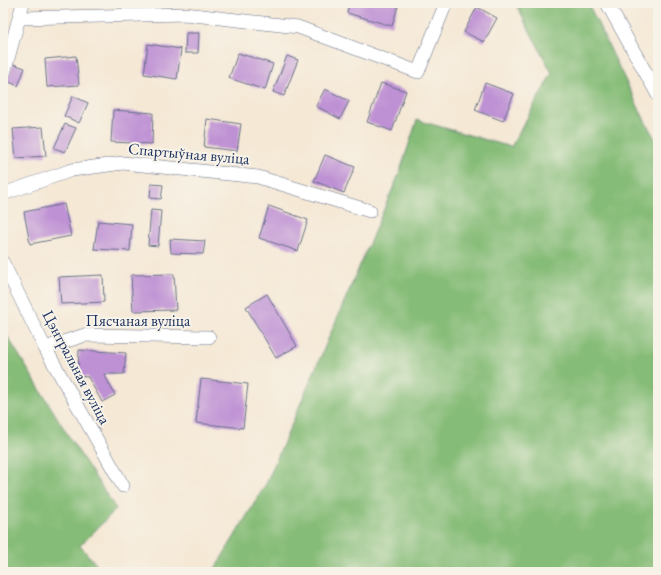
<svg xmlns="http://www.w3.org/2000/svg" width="661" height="575" font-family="'EB Garamond',serif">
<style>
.forest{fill:#85bc77;stroke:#50766a}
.building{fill:#be90d4}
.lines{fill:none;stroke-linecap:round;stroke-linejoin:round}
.minor-casing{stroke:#677088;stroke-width:14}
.minor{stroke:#fff;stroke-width:13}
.labels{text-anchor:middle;stroke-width:4;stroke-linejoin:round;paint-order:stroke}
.street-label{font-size:16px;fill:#1b2f5e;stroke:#f7f3e8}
</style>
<rect width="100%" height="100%" fill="#f7f3e8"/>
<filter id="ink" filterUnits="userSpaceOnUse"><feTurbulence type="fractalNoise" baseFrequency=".025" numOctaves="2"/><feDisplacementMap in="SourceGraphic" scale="8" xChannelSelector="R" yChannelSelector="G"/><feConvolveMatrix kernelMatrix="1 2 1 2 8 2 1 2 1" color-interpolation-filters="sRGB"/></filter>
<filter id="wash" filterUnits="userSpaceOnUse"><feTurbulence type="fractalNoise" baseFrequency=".012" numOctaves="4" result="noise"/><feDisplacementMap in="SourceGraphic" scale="16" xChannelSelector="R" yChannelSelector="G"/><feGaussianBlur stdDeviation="0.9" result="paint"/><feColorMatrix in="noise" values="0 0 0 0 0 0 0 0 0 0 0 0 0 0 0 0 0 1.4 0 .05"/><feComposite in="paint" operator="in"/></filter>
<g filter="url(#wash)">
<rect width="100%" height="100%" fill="#f5e8d5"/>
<!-- forest -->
<g class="forest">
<polygon points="515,3 588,3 646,123 658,144 658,572 213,572 266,484 399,174 417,120 511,147 552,73"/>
<polygon points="3,329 71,440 116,509 80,546 103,572 3,572"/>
</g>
<g id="blocks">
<!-- building -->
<g class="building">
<polygon points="349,3 399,3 392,26 347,13"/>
<polygon points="477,7 497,18 484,42 464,32"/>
<polygon points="186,33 199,33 198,53 185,53"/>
<polygon points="148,44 181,49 177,79 144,74"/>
<polygon points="238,53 273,64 265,90 229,78"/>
<polygon points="76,56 79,85 47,87 45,59"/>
<polygon points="287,56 298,60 284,96 273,92"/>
<polygon points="13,64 25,68 18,86 7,81"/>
<polygon points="381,83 406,91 392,131 367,122"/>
<polygon points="485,83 514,94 503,121 475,110"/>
<polygon points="325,89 349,101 340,119 316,106"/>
<polygon points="73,96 88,103 79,123 64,116"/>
<polygon points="113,110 153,113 152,144 111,142"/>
<polygon points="207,119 241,124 237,151 204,147"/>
<polygon points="65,124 76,128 65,152 54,148"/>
<polygon points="43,127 46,156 16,158 13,129"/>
<polygon points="325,155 355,167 344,193 314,181"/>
<polygon points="151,184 163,185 161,199 150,198"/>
<polygon points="64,204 71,236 30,244 24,212"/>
<polygon points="269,206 308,220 298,251 259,238"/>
<polygon points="151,210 161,211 158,246 148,245"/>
<polygon points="98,221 132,224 130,251 94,249"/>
<polygon points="170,239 205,241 203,254 171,253"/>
<polygon points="174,274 176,310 133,311 131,275"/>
<polygon points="103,275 104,302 61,304 59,277"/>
<polygon points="267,294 297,346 276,358 246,307"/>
<polygon points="79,350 126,353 124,374 104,374 115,395 102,402 88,377 78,376"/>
<polygon points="201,379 248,384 243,428 196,423"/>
</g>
</g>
</g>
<g filter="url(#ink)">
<use href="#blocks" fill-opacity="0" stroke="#677088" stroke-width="1"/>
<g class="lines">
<defs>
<g id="minor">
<polyline points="607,3 658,95"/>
<polyline points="20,18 185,14 298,27 418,72 446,3"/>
<polyline points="3,77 23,3"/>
<polyline points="3,194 72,170 123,163 258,177 370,211"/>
<polyline points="3,263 45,348 123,486"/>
<polyline points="45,348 85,335 209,337"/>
</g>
</defs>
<!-- minor casing -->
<use href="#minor" class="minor-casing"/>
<!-- minor -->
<use href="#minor" class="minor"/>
</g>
</g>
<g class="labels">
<!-- street labels -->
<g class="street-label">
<text transform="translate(189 153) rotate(5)" y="6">Спартыўная вуліца</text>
<text x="138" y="326">Пясчаная вуліца</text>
<text transform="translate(77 367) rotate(62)" y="6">Цэнтральная вуліца</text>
</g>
</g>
<!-- margin -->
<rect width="661" height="575" fill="none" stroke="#f7f3e8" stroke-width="16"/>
</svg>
